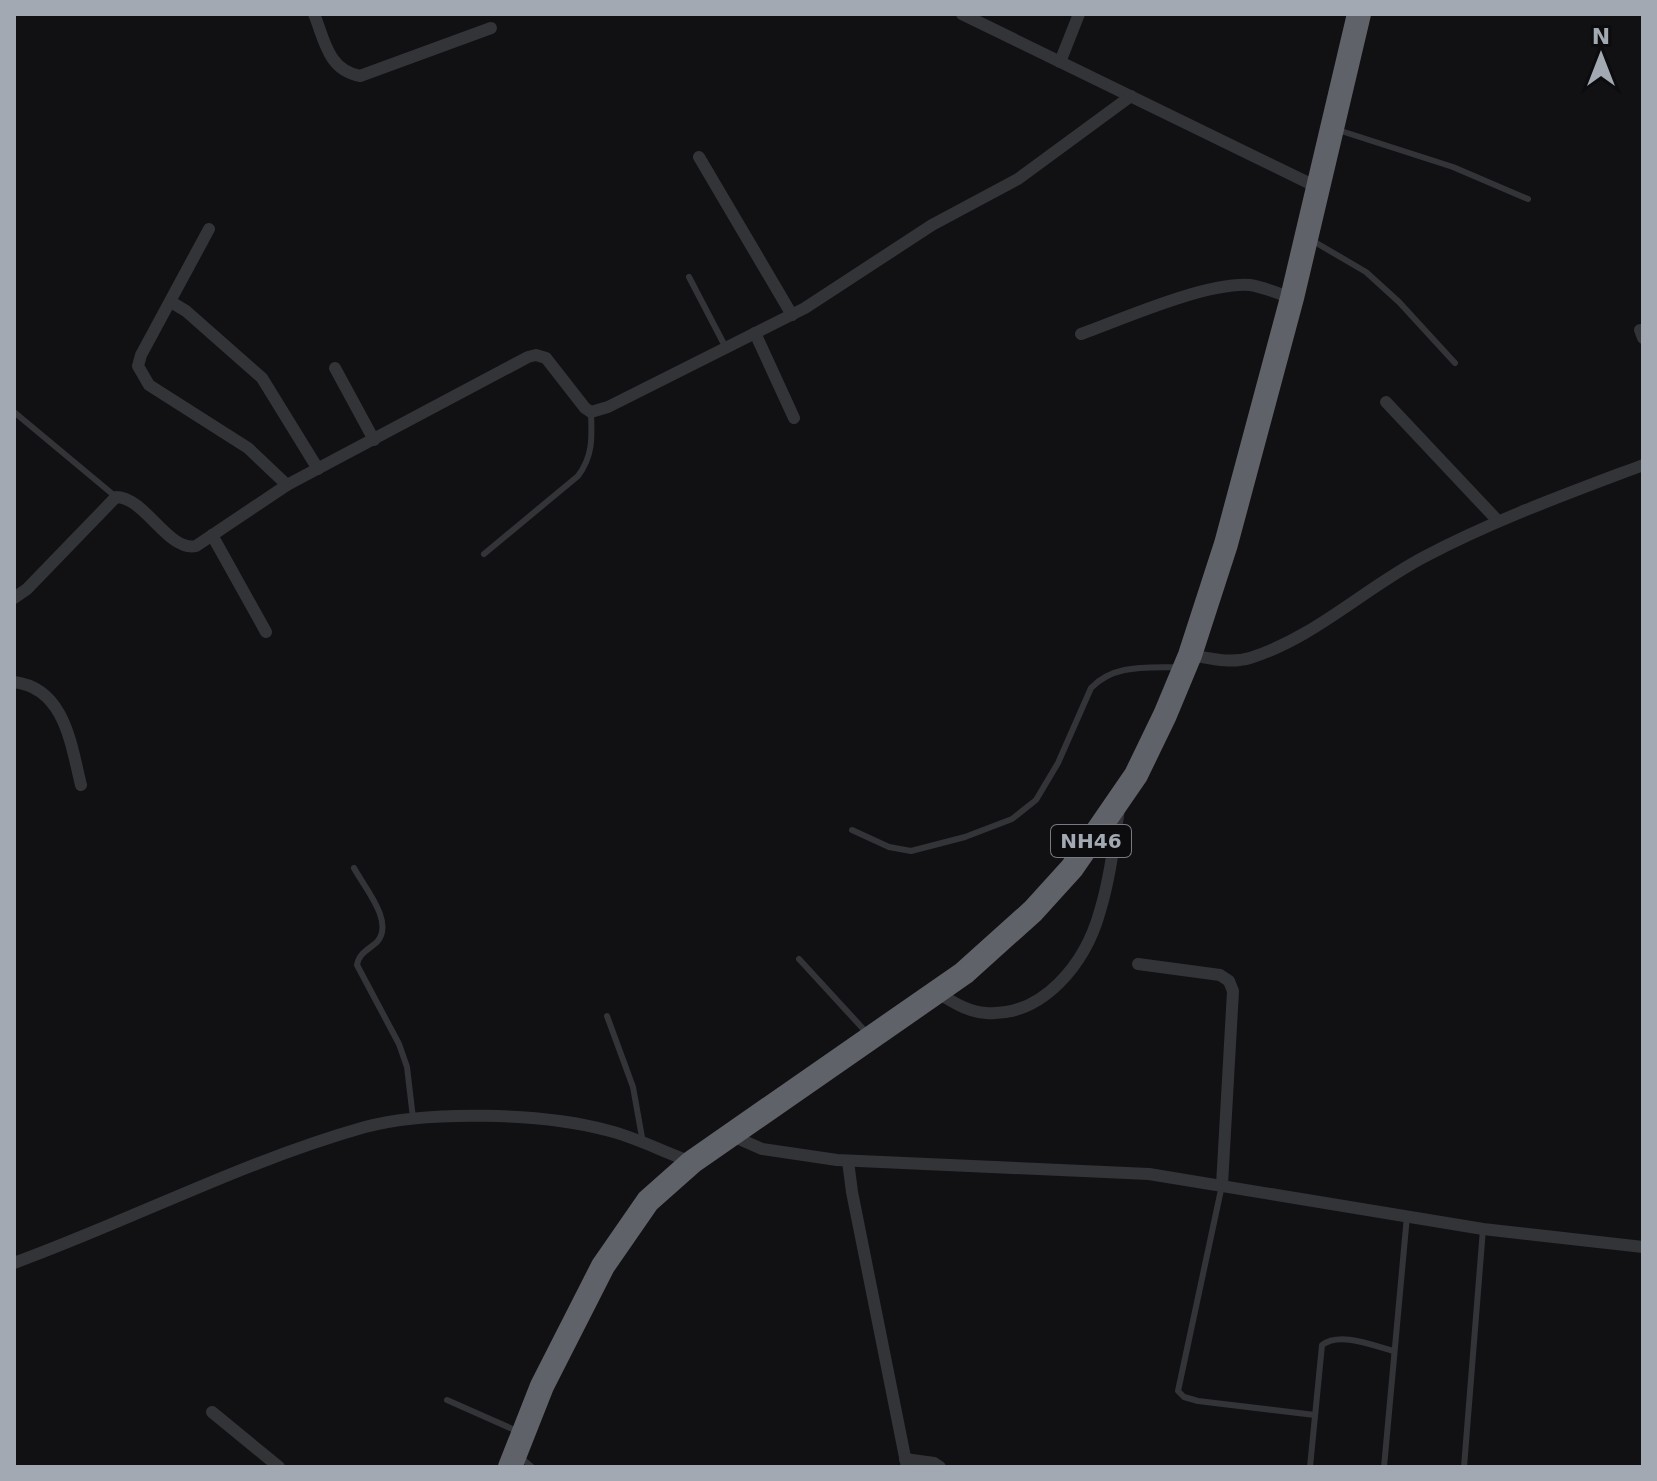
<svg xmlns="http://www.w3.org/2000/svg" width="1657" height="1481" font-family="'DejaVu Sans',sans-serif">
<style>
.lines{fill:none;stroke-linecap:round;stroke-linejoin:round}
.lane{stroke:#323438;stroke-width:6}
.street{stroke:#323438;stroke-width:12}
.highway{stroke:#5f6269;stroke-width:24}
.labels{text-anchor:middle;stroke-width:7;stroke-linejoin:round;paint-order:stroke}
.shield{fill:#0c0c0e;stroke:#767a82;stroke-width:2}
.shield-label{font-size:20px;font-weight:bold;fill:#a3a9b3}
</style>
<rect width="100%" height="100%" fill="#111113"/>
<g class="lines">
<!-- lane -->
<g class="lane">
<polyline points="1338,130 1453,167 1528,199"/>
<polyline points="1313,241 1366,272 1399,302 1455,363"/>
<polyline points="689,277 726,348"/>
<polyline points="14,412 116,497"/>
<path d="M484,554L578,476C593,456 592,438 591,413"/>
<path d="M852,830L889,847L911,851L965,837L1012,819L1036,800L1058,763L1091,688C1114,664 1146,668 1177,667"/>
<path d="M354,868C364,887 395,922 377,942C368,950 359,953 357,965L399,1044L407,1067L413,1118"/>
<polyline points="799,959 867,1033"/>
<polyline points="607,1016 633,1087 643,1143"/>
<polyline points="1222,1185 1178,1391 1184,1397 1198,1401 1315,1415"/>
<polyline points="447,1400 517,1431"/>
<polyline points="519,1456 532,1467"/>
<path d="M1310,1467L1322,1345C1340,1331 1374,1346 1394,1351"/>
<polyline points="1384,1467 1407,1216"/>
<polyline points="1464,1467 1483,1229"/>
</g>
<!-- street -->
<g class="street">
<path d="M314,14C325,41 328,70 360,76L491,28"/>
<polyline points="962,14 1319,188"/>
<polyline points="1060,62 1079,14"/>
<polyline points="699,157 792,315"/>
<polyline points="209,229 141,355 138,366 149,385 248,448 287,485"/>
<polyline points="171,302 186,311 262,378 318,469"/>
<polyline points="1640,330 1643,338"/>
<polyline points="755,333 794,418"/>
<path d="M1081,334C1125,318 1206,282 1250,285C1264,287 1279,294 1292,298"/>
<polyline points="335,368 374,440"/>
<polyline points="1386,402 1498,521"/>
<polyline points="212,535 266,632"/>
<path d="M14,598L27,589L116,497C145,497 168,552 196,546L287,485L528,357L536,355L546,358L585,408L591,412L608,407L805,308L932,225L1018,179L1131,96"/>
<path d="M1190,655C1209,658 1230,664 1250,658C1314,638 1365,588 1424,557C1494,520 1569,493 1643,465"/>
<path d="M14,682C65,688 71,745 81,785"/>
<polyline points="1138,964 1220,975 1229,981 1233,991 1222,1185"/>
<path d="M936,992C952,1001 967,1012 986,1013C1044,1017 1086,962 1100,911C1110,878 1114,843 1119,809"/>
<polyline points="730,1135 762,1149 837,1160 1149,1174 1483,1229 1643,1247"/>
<polyline points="848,1161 852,1192 907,1467"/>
<path d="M14,1263C132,1220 244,1161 365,1127C428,1110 543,1113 606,1130C636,1137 663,1152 692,1162"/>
<polyline points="212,1412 279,1467"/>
<polyline points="905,1459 934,1463 940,1467"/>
</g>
<!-- highway -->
<polyline class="highway" points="510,1467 542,1386 603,1266 648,1201 692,1162 964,973 1033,911 1072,868 1136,775 1165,715 1190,655 1226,544 1292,298 1359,14"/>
</g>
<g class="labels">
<!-- shield labels -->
<rect class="shield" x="1051" y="825" width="80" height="32" rx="6"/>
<g class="shield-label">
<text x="1091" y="848">NH46</text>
</g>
</g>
<!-- border -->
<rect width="1657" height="1481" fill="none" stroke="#a3a9b3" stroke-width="32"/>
<!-- north arrow -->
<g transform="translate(1601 56)" stroke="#0c0c0e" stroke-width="6" paint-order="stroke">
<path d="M0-6L14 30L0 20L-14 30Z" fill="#a3a9b3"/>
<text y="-12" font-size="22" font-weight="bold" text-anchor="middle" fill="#a3a9b3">N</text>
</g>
</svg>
